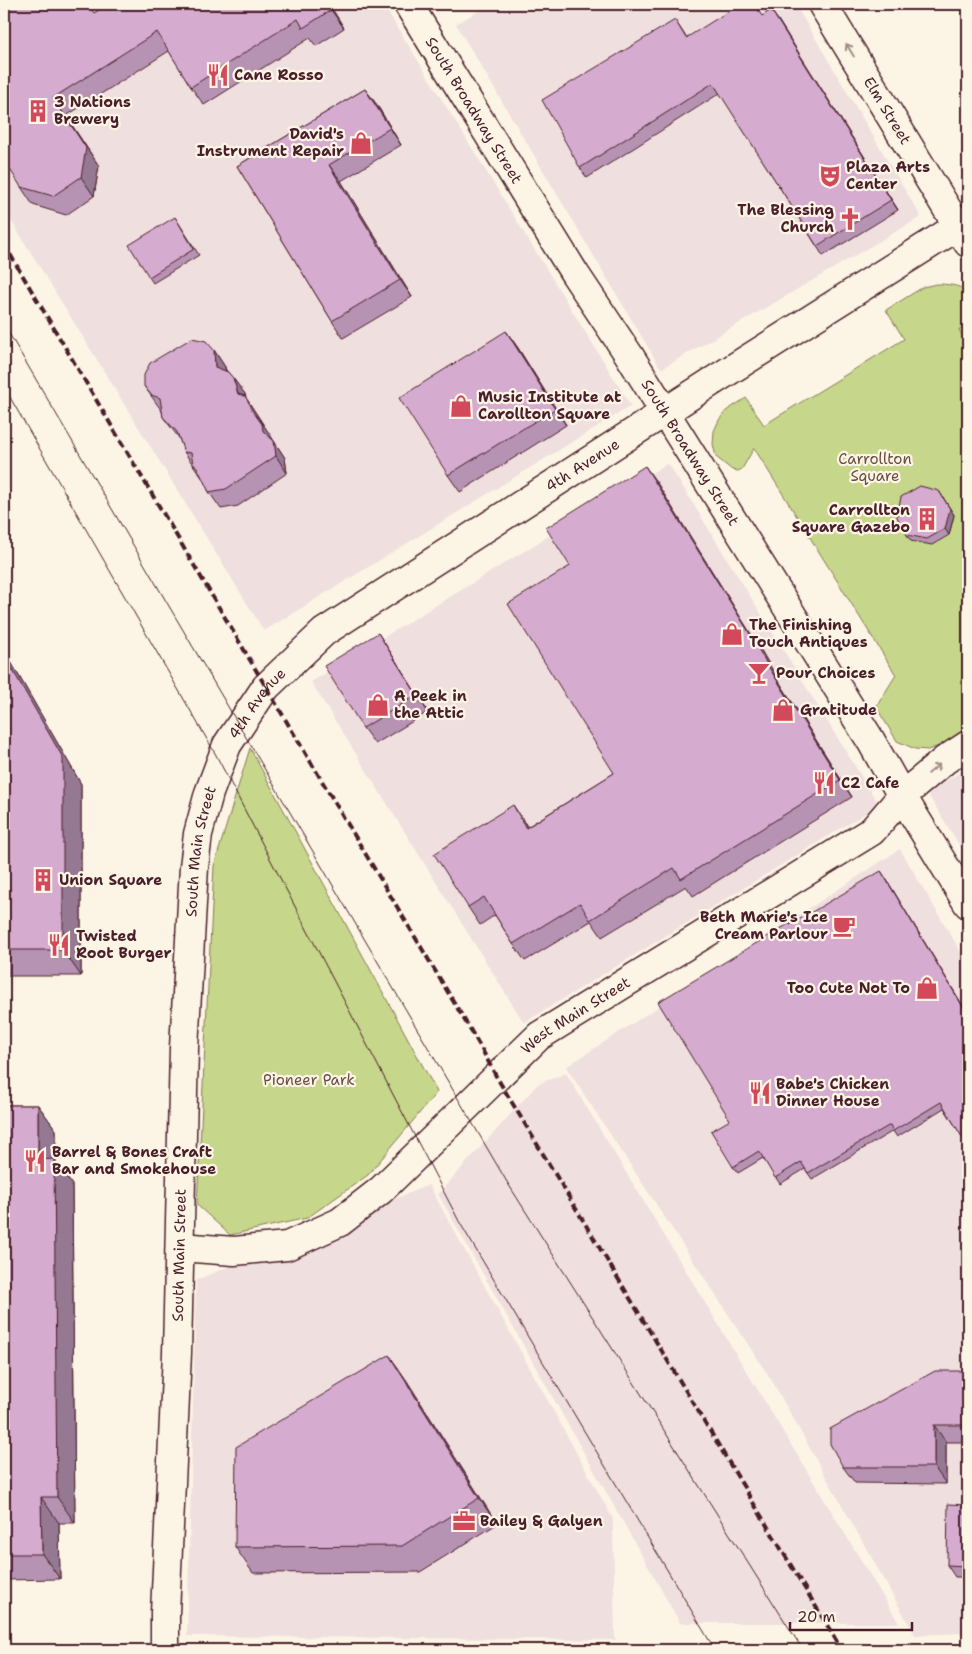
<svg xmlns="http://www.w3.org/2000/svg" width="972" height="1654" font-family="'Shantell Sans',sans-serif">
<style>
.built{fill:#f0dfdf}
.green{fill:#c6d68a;stroke:#887a5a}
.lines{fill:none;stroke-linecap:round;stroke-linejoin:round}
.street-casing{stroke:#4a1f2b;stroke-width:31}
.secondary-casing{stroke:#4a1f2b;stroke-width:31}
.street{stroke:#fcf5e5;stroke-width:28}
.secondary{stroke:#fcf5e5;stroke-width:28}
.tram{stroke:#4a1f2b;stroke-width:1}
.rail{stroke:#4a1f2b;stroke-width:4;stroke-dasharray:8 4;stroke-linecap:butt}
.wall{fill:#b793b3;stroke:#4a1f2b}
.shaded-wall{fill:#957892;stroke:#4a1f2b}
.building{fill:#d5abd0;stroke:#4a1f2b}
.oneway{stroke:#a38a88}
.labels{text-anchor:middle;stroke-width:4.5;stroke-linejoin:round;paint-order:stroke}
.poi-label{font-size:15px;font-weight:bold;fill:#4a1f2b;stroke:#fcf5e5;text-anchor:start}
.street-label{font-size:15px;fill:#4a1f2b;stroke:#fcf5e5}
.park-label{font-size:15px;fill:#694d43;stroke:#fcf5e5}
</style>
<rect width="100%" height="100%" fill="#fcf5e5"/>
<filter id="ink" filterUnits="userSpaceOnUse"><feTurbulence type="fractalNoise" baseFrequency=".02" numOctaves="2"/><feDisplacementMap in="SourceGraphic" scale="10" xChannelSelector="R" yChannelSelector="G"/><feConvolveMatrix kernelMatrix="1 2 1 2 8 2 1 2 1" color-interpolation-filters="sRGB"/></filter>
<g filter="url(#ink)">
<!-- built -->
<g class="built">
<polygon points="4,4 383,4 631,406 264,631 4,209"/>
<polygon points="490,4 795,4 921,217 661,369 456,24"/>
<polygon points="668,463 879,805 524,1023 311,682"/>
<polygon points="968,767 968,859 927,793"/>
<polygon points="900,849 968,964 968,1633 915,1635 772,1381 566,1067"/>
<polygon points="566,1073 899,1623 680,1623 438,1194 538,1084"/>
<polygon points="429,1185 613,1519 615,1640 187,1636 196,1280"/>
</g>
<!-- green -->
<g class="green">
<path d="M936,284C948,284 958,285 968,291V329L959,330L968,345V727L941,745L928,750L915,749L897,741L876,707L896,675L754,448L742,469L738,471L732,470L716,457L713,444L714,431L719,420L726,411L746,398L764,425L904,339L886,310L923,287Z"/>
<polygon points="250,748 437,1092 368,1175 307,1218 230,1235 197,1205 214,866"/>
</g>
<g class="lines">
<defs>
<g id="street">
<path id="s1" d="M822,4L968,243"/>
<path id="s2" d="M180,1247L234,1251L287,1246L340,1222L381,1190L539,1036L872,831L902,796L945,760L968,745"/>
<path id="s3" d="M165,1650V1613L177,1353L184,1048L194,867L198,834L209,793L227,745L266,687L324,632L713,381L968,220"/>
</g>
<g id="secondary">
<path id="s4" d="M408,4L575,274L629,355L871,741L902,796L968,904"/>
</g>
</defs>
<!-- street casing -->
<use href="#street" class="street-casing"/>
<!-- secondary casing -->
<use href="#secondary" class="secondary-casing"/>
<!-- street -->
<use href="#street" class="street"/>
<!-- secondary -->
<use href="#secondary" class="secondary"/>
<!-- tram -->
<g class="tram">
<polyline points="4,325 507,1182 803,1650"/>
<polyline points="4,387 216,755 460,1223 715,1650"/>
</g>
<!-- rail -->
<polyline class="rail" points="4,244 266,687 480,1046 496,1076 842,1650"/>
</g>
<!-- wall -->
<g class="wall">
<polygon points="109,4 329,4 344,28 316,46 310,38 204,105 191,87 169,51 66,116 99,166 94,196 66,215 33,205 21,187 7,156 95,13"/>
<polygon points="762,16 778,20 898,210 823,256 720,93 587,178 580,168 675,20 686,37"/>
<polygon points="365,89 377,105 401,145 341,181 412,297 343,338 332,321 237,166"/>
<polygon points="175,217 199,255 153,283 149,277"/>
<polygon points="506,331 518,348 566,425 460,492 448,475"/>
<polygon points="214,350 225,367 226,370 245,394 246,398 285,458 287,473 238,506 221,509 209,492 203,479 184,452 179,438 163,417 162,411 144,386"/>
<polygon points="657,483 759,647 780,683 852,797 693,896 686,886 602,937 591,921 525,961 513,944 495,915 480,925 468,907 525,823 527,827 614,773 570,566"/>
<polygon points="939,491 954,515 949,535 932,545 911,541 907,535"/>
<polygon points="378,633 389,650 428,712 375,744 363,728"/>
<polygon points="4,650 81,784 81,976 4,976"/>
<polygon points="885,877 968,1014 968,1142 966,1143 944,1108 897,1137 893,1131 812,1179 805,1169 780,1184 763,1158 738,1173 733,1167 730,1120 790,925"/>
<polygon points="4,1105 38,1105 56,1130 56,1162 72,1185 75,1523 59,1523 60,1579 4,1580"/>
<polygon points="389,1355 407,1381 497,1524 420,1572 253,1573 235,1547"/>
<polygon points="968,1371 968,1442 946,1442 946,1484 855,1483 843,1467"/>
<polygon points="968,1505 968,1577 955,1577 947,1565"/>
</g>
<!-- shaded-wall -->
<g class="shaded-wall">
<polygon points="327,4 329,4 344,28 331,10"/>
<polygon points="771,10 778,20 898,210 891,200"/>
<polygon points="365,89 377,105 401,145 390,128"/>
<polygon points="53,98 99,166 94,196 81,177"/>
<polygon points="329,165 341,181 412,297 400,280"/>
<polygon points="506,331 518,348 566,425 555,409"/>
<polygon points="214,350 225,367 227,383 215,367"/>
<polygon points="233,378 245,394 246,398 285,458 287,473 276,456 238,394"/>
<polygon points="645,466 657,483 759,647 780,683 852,797 840,780 768,666"/>
<polygon points="939,491 954,515 949,535 945,529"/>
<polygon points="378,633 389,650 428,712 417,695"/>
<polygon points="4,650 81,784 81,976 63,950 4,655"/>
<polygon points="513,805 525,823 538,845 526,828"/>
<polygon points="881,871 885,877 968,1015"/>
<polygon points="38,1105 56,1130 56,1162 72,1185 75,1523 57,1497 38,1160"/>
<polygon points="389,1355 407,1381 497,1524 479,1498"/>
<polygon points="934,1425 946,1442 946,1484 934,1467"/>
<polygon points="41,1497 59,1523 60,1579 42,1554"/>
</g>
<!-- building -->
<g class="building">
<polygon points="4,4 88,4 94,13 109,4 327,4 331,10 303,28 298,19 191,87 157,32 53,98 86,148 81,177 53,196 21,187 6,163 7,156 4,151"/>
<polygon points="740,4 754,4 762,16 771,10 891,200 817,246 713,83 580,168 542,100 675,20 686,38"/>
<polygon points="365,89 390,128 329,165 400,280 332,321 237,166"/>
<polygon points="175,217 194,249 149,277 129,245"/>
<polygon points="506,331 555,409 448,475 399,398"/>
<polygon points="192,338 206,341 214,350 215,367 228,372 233,378 238,394 245,396 251,406 251,409 262,424 263,431 274,441 276,456 226,489 209,492 197,467 193,464 191,453 184,452 177,432 163,417 160,398 151,395 144,386 144,375 150,363"/>
<polygon points="645,466 747,629 768,666 840,780 681,879 674,868 590,920 580,903 513,944 484,897 468,907 434,854 513,805 526,828 614,773 508,604 570,566 546,528"/>
<polygon points="920,486 939,491 950,509 945,529 927,539 907,535 897,517 901,497"/>
<polygon points="378,633 417,695 363,728 324,666"/>
<polygon points="4,655 63,758 63,950 4,950"/>
<polygon points="881,871 968,1015 968,1133 962,1137 941,1102 893,1131 890,1125 808,1173 801,1162 775,1178 759,1151 733,1167 711,1131 730,1120 658,1002 790,923 790,925"/>
<polygon points="4,1105 38,1105 38,1160 54,1159 57,1497 41,1497 42,1554 4,1554"/>
<polygon points="389,1355 479,1498 402,1546 235,1547 236,1447"/>
<polygon points="935,1371 968,1371 968,1425 934,1425 934,1467 843,1467 830,1444 830,1429"/>
<polygon points="948,1504 968,1505 968,1566 947,1565"/>
</g>
<!-- one-way arrows -->
<defs><path id="oneway-shaft" d="M-6 0H5M1.5-3L5.5 0L1.5 3" fill="none" stroke-width="1.6" stroke-linecap="round" stroke-linejoin="round" transform="scale(1.25)"/></defs>
<g class="oneway">
<use href="#oneway-shaft" transform="translate(850 50) rotate(-121)"/>
<use href="#oneway-shaft" transform="translate(934 769) rotate(-40)"/>
</g>
</g>
<!-- icons -->
<defs>
<symbol id="restaurant-bare" viewBox="-9 -9 18 18"><path d="M-5-6h1v4h1v-4h1v4h1v-4h1v5L-1.5 .5V6h-2V.5L-5-1ZM5-6V6H3V1.5H1.5Q1.5-4 5-6Z" fill="#d1495b" stroke="#fcf5e5" stroke-width="2.5" paint-order="stroke"/></symbol>
<symbol id="building-bare" viewBox="-9 -9 18 18"><path d="M-4-6H4V6H1V3H-1V6H-4ZM-2.5-4.3h1.7v1.8h-1.7ZM.8-4.3h1.7v1.8H.8ZM-2.5-1h1.7V.8h-1.7ZM.8-1h1.7V.8H.8Z" fill="#d1495b" stroke="#fcf5e5" stroke-width="2.5" paint-order="stroke"/></symbol>
<symbol id="shop-bare" viewBox="-9 -9 18 18"><path d="M-5-2.5h2.3a2.7 3.5 0 0 1 5.4 0H5L5.5 6h-11ZM-1.5-2.5h3a1.5 2.3 0 0 0-3 0Z" fill="#d1495b" stroke="#fcf5e5" stroke-width="2.5" paint-order="stroke"/></symbol>
<symbol id="theatre-bare" viewBox="-9 -9 18 18"><path d="M-5-5.5Q0-4 5-5.5V0Q5 5 0 6Q-5 5-5 0ZM-3.3-2.5H-1v1.5H-3.3ZM1-2.5H3.3v1.5H1ZM-2.8 1Q0 5.5 2.8 1Z" fill="#d1495b" stroke="#fcf5e5" stroke-width="2.5" paint-order="stroke"/></symbol>
<symbol id="church-bare" viewBox="-9 -9 18 18"><path d="M-1.2-6h2.4v3.5h3.3v2.4h-3.3V6h-2.4V-.1h-3.3v-2.4h3.3Z" fill="#d1495b" stroke="#fcf5e5" stroke-width="2.5" paint-order="stroke"/></symbol>
<symbol id="bar-bare" viewBox="-9 -9 18 18"><path d="M-6-5H6L.8 .8V4.5H3.5V6h-7V4.5H-.8V.8Z" fill="#d1495b" stroke="#fcf5e5" stroke-width="2.5" paint-order="stroke"/></symbol>
<symbol id="cafe-bare" viewBox="-9 -9 18 18"><path d="M-5.5-4.5H6V0H3Q3 3.5 0 3.5H-2.5Q-5.5 3.5-5.5 0ZM3-3.2v2h1.7v-2ZM-6 4.5H4V6H-6Z" fill="#d1495b" stroke="#fcf5e5" stroke-width="2.5" paint-order="stroke"/></symbol>
<symbol id="office-bare" viewBox="-9 -9 18 18"><path d="M-6-3h4V-5.5h4V-3h4V5H-6ZM-1-4.5V-3h2v-1.5ZM-6 0V1H6V0Z" fill="#d1495b" stroke="#fcf5e5" stroke-width="2.5" paint-order="stroke"/></symbol>
</defs>
<g fill-rule="evenodd">
<use href="#restaurant-bare" x="202" y="59" width="32" height="32"/>
<use href="#building-bare" x="22" y="95" width="32" height="32"/>
<use href="#shop-bare" x="345" y="127" width="32" height="32"/>
<use href="#theatre-bare" x="814" y="160" width="32" height="32"/>
<use href="#church-bare" x="834" y="203" width="32" height="32"/>
<use href="#shop-bare" x="445" y="390" width="32" height="32"/>
<use href="#building-bare" x="911" y="503" width="32" height="32"/>
<use href="#shop-bare" x="716" y="618" width="32" height="32"/>
<use href="#bar-bare" x="743" y="657" width="32" height="32"/>
<use href="#shop-bare" x="362" y="689" width="32" height="32"/>
<use href="#shop-bare" x="767" y="694" width="32" height="32"/>
<use href="#restaurant-bare" x="808" y="767" width="32" height="32"/>
<use href="#building-bare" x="27" y="864" width="32" height="32"/>
<use href="#cafe-bare" x="828" y="910" width="32" height="32"/>
<use href="#restaurant-bare" x="43" y="929" width="32" height="32"/>
<use href="#shop-bare" x="911" y="972" width="32" height="32"/>
<use href="#restaurant-bare" x="744" y="1077" width="32" height="32"/>
<use href="#restaurant-bare" x="19" y="1145" width="32" height="32"/>
<use href="#office-bare" x="448" y="1505" width="32" height="32"/>
</g>
<g class="labels">
<!-- poi labels -->
<g class="poi-label">
<text x="234" y="80">Cane Rosso</text>
<text x="54" y="107">3 Nations<tspan x="54" dy="17">Brewery</tspan></text>
<text x="344" y="139" text-anchor="end">David's<tspan x="344" dy="17">Instrument Repair</tspan></text>
<text x="846" y="172">Plaza Arts<tspan x="846" dy="17">Center</tspan></text>
<text x="834" y="215" text-anchor="end">The Blessing<tspan x="834" dy="17">Church</tspan></text>
<text x="478" y="402">Music Institute at<tspan x="478" dy="17">Carollton Square</tspan></text>
<text x="910" y="515" text-anchor="end">Carrollton<tspan x="910" dy="17">Square Gazebo</tspan></text>
<text x="749" y="630">The Finishing<tspan x="749" dy="17">Touch Antiques</tspan></text>
<text x="776" y="678">Pour Choices</text>
<text x="394" y="701">A Peek in<tspan x="394" dy="17">the Attic</tspan></text>
<text x="800" y="715">Gratitude</text>
<text x="841" y="788">C2 Cafe</text>
<text x="59" y="885">Union Square</text>
<text x="828" y="922" text-anchor="end">Beth Marie's Ice<tspan x="828" dy="17">Cream Parlour</tspan></text>
<text x="76" y="941">Twisted<tspan x="76" dy="17">Root Burger</tspan></text>
<text x="910" y="993" text-anchor="end">Too Cute Not To</text>
<text x="776" y="1089">Babe's Chicken<tspan x="776" dy="17">Dinner House</tspan></text>
<text x="52" y="1157">Barrel &amp; Bones Craft<tspan x="52" dy="17">Bar and Smokehouse</tspan></text>
<text x="480" y="1526">Bailey &amp; Galyen</text>
</g>
<!-- street labels -->
<g class="street-label">
<text dy="5" stroke="none"><textPath href="#s4" startOffset="125">South Broadway Street</textPath></text>
<text dy="5" stroke="none"><textPath href="#s1" startOffset="125">Elm Street</textPath></text>
<text dy="5" stroke="none"><textPath href="#s4" startOffset="530">South Broadway Street</textPath></text>
<text dy="5" stroke="none"><textPath href="#s3" startOffset="1368">4th Avenue</textPath></text>
<text dy="5" stroke="none"><textPath href="#s3" startOffset="962">4th Avenue</textPath></text>
<text dy="5" stroke="none"><textPath href="#s3" startOffset="800">South Main Street</textPath></text>
<text dy="5" stroke="none"><textPath href="#s2" startOffset="480">West Main Street</textPath></text>
<text dy="5" stroke="none"><textPath href="#s3" startOffset="395">South Main Street</textPath></text>
</g>
<!-- park labels -->
<g class="park-label">
<text x="875" y="464">Carrollton<tspan x="875" dy="17">Square</tspan></text>
<text x="309" y="1085">Pioneer Park</text>
</g>
</g>
<!-- margin -->
<rect width="972" height="1654" fill="none" stroke="#fcf5e5" stroke-width="20"/>
<rect x="10" y="10" width="952" height="1634" fill="none" stroke="#4a1f2b" stroke-width="2" filter="url(#ink)"/>
<!-- scale -->
<path d="M790 1622v8h122v-8" fill="none" stroke="#4a1f2b" stroke-width="2.5"/>
<text x="797" y="1622" font-size="15" fill="#4a1f2b" stroke="#fcf5e5" stroke-width="4" paint-order="stroke">20 m</text>
</svg>
